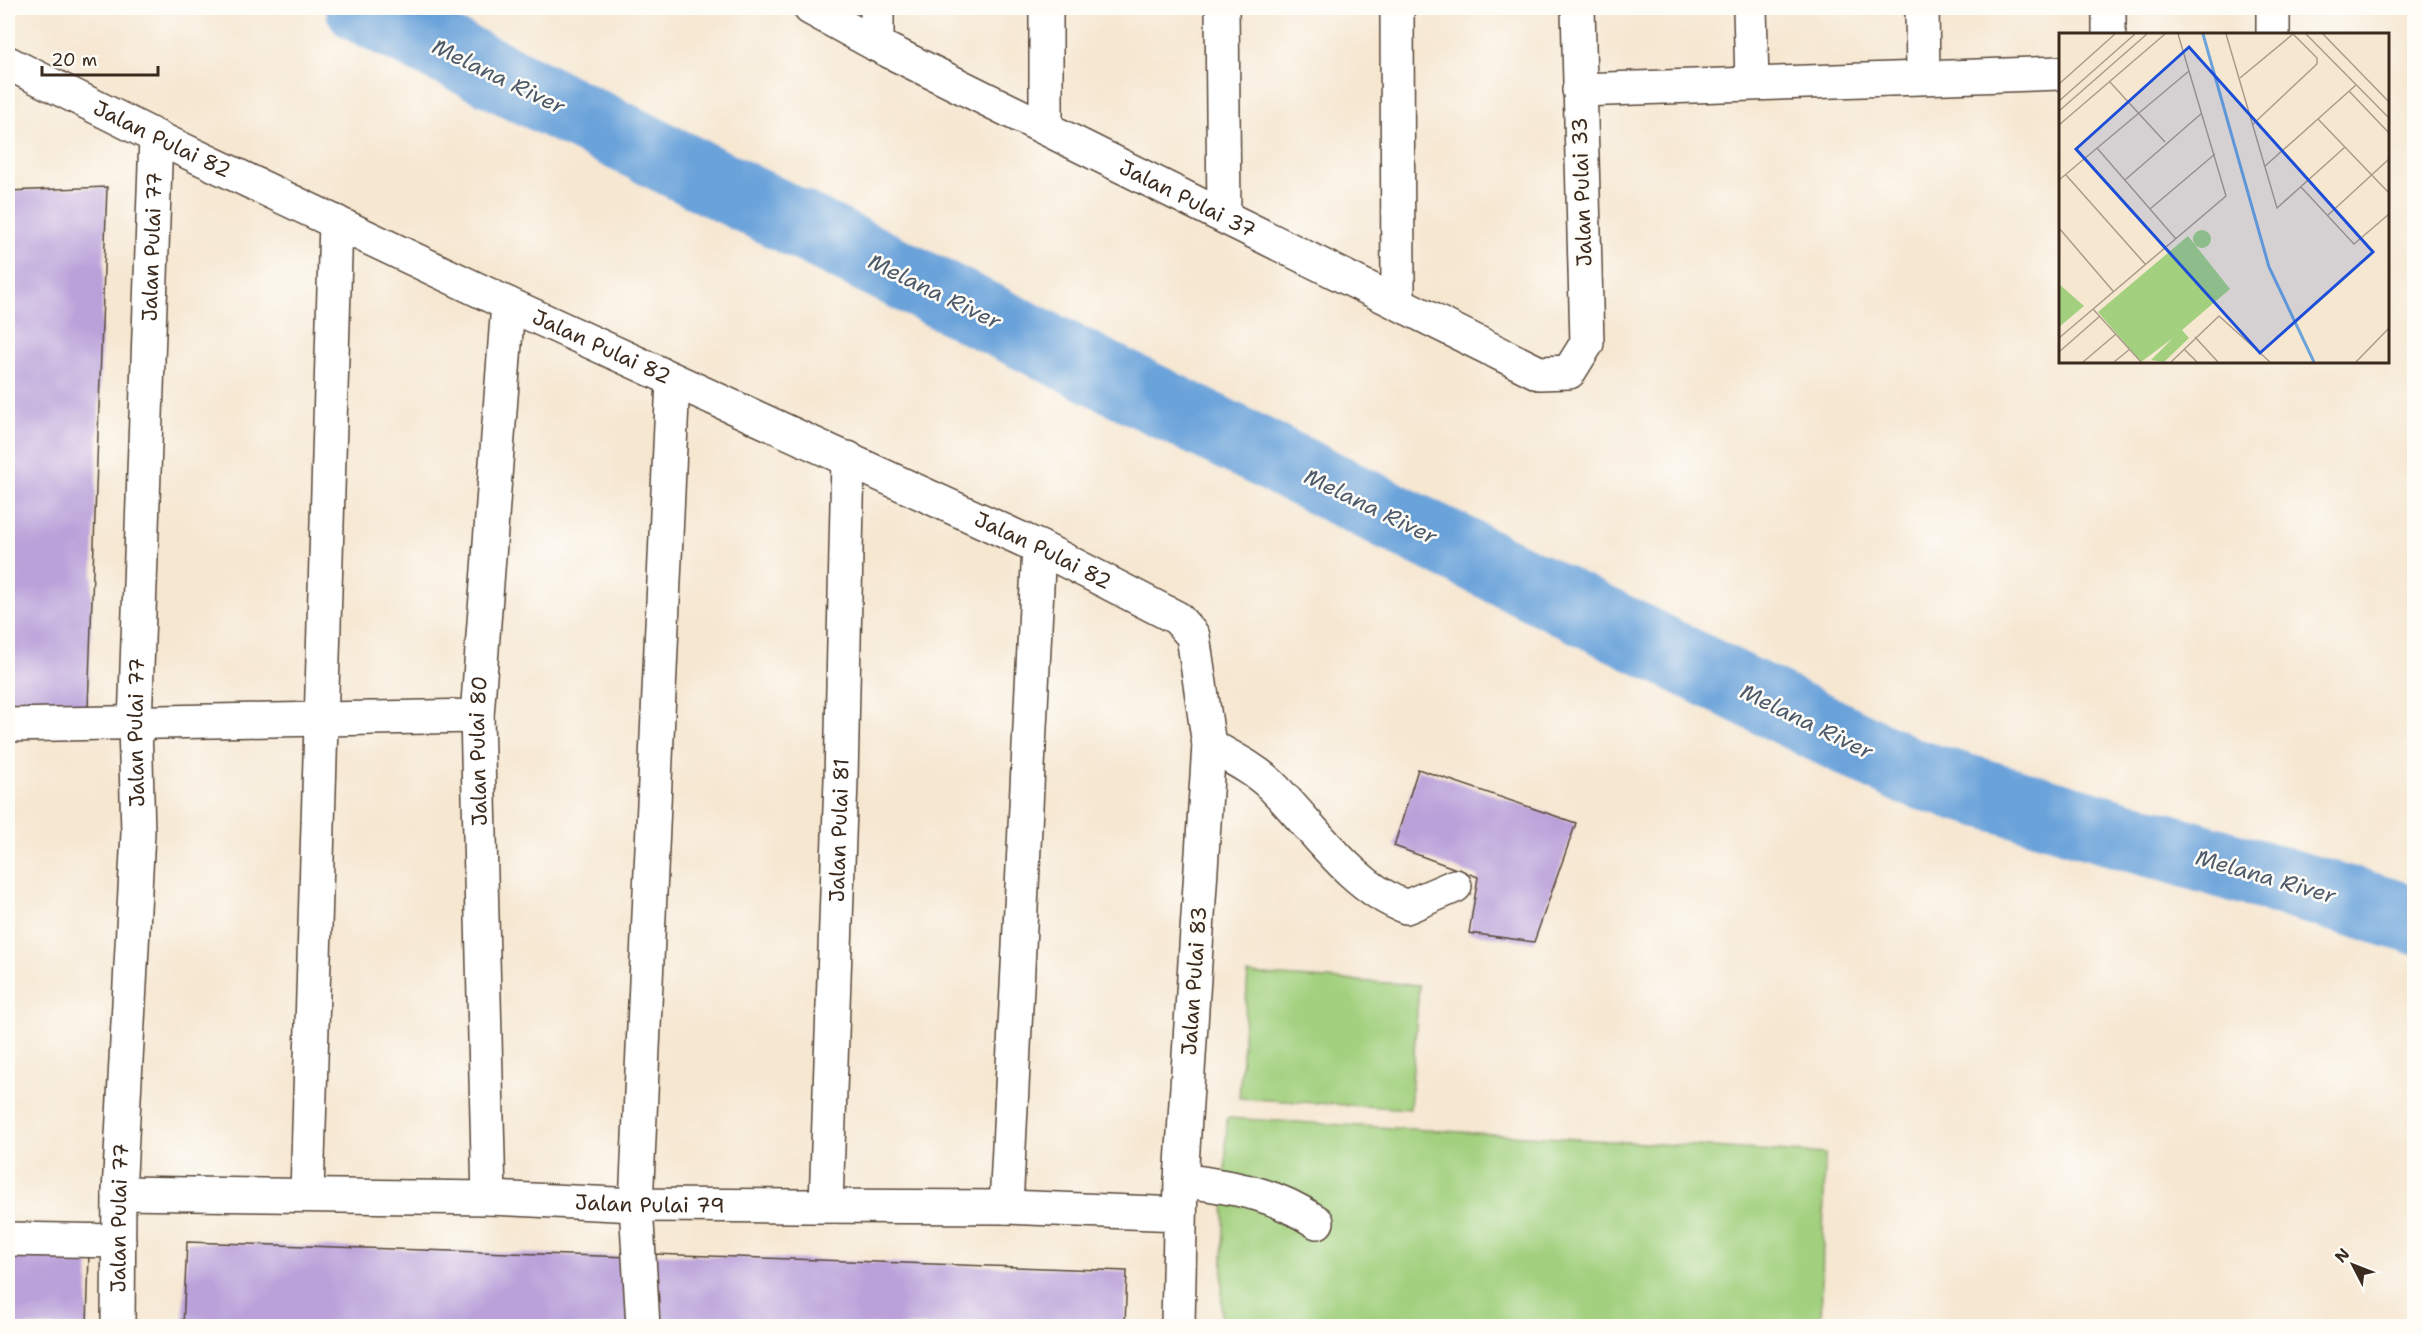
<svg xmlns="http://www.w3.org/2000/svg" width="2422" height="1334" font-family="'Shantell Sans',sans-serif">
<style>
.green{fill:#a2d07e;stroke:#6e7d4e;stroke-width:1.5}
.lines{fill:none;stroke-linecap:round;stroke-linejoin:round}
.river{stroke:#6ba3da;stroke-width:69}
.building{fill:#baa1d9}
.minor-casing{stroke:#574639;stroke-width:36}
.minor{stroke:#fff;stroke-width:33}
.labels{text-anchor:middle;stroke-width:5;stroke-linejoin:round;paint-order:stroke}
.street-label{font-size:21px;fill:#3b2a1e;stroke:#fdfcf7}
.water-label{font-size:22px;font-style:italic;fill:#4e5a69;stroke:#fdfcf7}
.inset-river{fill:none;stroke:#6ba3da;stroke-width:3}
.inset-road{fill:none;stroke:#ab9b89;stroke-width:1.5}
.view{fill:#1d4ed8;fill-opacity:0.15;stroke:#1d4ed8;stroke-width:3}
.inset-edge{fill:none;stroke:#3b2a1e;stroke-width:3}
</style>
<rect width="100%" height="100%" fill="#fdfcf7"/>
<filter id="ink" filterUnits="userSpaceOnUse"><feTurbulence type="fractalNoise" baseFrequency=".0167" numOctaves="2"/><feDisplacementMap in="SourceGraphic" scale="12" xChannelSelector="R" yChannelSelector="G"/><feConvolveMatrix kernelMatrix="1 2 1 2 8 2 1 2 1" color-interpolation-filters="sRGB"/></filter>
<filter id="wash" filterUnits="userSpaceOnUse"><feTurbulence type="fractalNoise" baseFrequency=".008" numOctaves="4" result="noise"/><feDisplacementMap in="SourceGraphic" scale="24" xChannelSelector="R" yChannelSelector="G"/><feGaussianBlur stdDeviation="1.35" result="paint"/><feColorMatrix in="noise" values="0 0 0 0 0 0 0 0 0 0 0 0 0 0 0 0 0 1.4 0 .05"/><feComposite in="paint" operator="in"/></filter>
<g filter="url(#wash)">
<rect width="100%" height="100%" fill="#f6e7d1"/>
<!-- green -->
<g class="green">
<polygon points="1248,974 1419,985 1410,1109 1239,1098"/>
<polygon points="1227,1118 1825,1154 1821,1326 1221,1326"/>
</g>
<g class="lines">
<!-- river -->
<polyline class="river" points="360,8 1910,772 2414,920"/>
</g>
<g id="blocks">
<!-- building -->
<g class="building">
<polygon points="107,187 88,708 8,711 8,191"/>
<polygon points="1418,769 1576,823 1534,942 1469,933 1478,877 1394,846"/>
<polygon points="187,1242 630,1257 632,1326 183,1326"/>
<polygon points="89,1253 87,1326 8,1326 8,1254"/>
<polygon points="653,1254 1127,1271 1125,1326 656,1326"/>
</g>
</g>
</g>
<g filter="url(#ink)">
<use href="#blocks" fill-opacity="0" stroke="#574639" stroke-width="1.5"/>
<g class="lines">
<defs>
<g id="minor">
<path id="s1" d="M810,8L877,45L1539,373L1569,372L1587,343L1578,8"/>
<polyline points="877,8 877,45"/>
<polyline points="1222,8 1224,216"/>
<polyline points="1397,8 1398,302"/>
<polyline points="1750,8 1752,83"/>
<polyline points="1922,8 1923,76"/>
<polyline points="2109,8 2109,34"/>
<polyline points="2273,8 2273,34"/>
<path id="s2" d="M8,63L156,137L508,304L1039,547L1177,618L1193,636L1209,745L1181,1180L1178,1326"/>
<polyline points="1579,90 2060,73"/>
<polyline points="1046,128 1046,8"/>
<polyline points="8,725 477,716"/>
<path d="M1209,745C1230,757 1253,768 1271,785C1312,825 1351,887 1406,907L1455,886"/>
<path d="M1181,1180C1235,1188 1270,1191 1317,1222"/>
<path id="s3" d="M119,1193L489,1198L636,1205L1006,1207L1180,1214"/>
<polyline points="307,1194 336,222"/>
<path id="s4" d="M489,1198L477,716L508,304"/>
<path id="s5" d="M826,1204L841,780L848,458"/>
<polyline points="1006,1207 1039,547"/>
<polyline points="8,1239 119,1241"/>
<path id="s6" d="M118,1326L119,1193L138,833L135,724L156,137"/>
<polyline points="643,1326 636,1205 673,380"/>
</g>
</defs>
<!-- minor casing -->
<use href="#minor" class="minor-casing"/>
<!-- minor -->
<use href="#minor" class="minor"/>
</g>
</g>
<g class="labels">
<!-- street labels -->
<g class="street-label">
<text dy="7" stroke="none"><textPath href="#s2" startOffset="172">Jalan Pulai 82</textPath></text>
<text transform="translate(1582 192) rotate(-92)" y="7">Jalan Pulai 33</text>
<text dy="7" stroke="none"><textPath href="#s1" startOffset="423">Jalan Pulai 37</textPath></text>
<text dy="7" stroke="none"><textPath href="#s6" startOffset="1080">Jalan Pulai 77</textPath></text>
<text dy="7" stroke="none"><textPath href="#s2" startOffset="658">Jalan Pulai 82</textPath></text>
<text dy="7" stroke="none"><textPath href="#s2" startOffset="1144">Jalan Pulai 82</textPath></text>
<text dy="7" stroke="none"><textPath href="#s6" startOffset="594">Jalan Pulai 77</textPath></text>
<text dy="7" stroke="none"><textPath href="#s4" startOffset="447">Jalan Pulai 80</textPath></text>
<text dy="7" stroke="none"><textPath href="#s5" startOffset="374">Jalan Pulai 81</textPath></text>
<text transform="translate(1194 981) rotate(-86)" y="7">Jalan Pulai 83</text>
<text dy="7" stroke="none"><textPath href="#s3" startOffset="531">Jalan Pulai 79</textPath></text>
<text dy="7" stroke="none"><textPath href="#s6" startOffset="108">Jalan Pulai 77</textPath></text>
</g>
<!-- water labels -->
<g class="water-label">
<text transform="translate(499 76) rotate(26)" y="8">Melana River</text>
<text transform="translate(935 291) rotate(26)" y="8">Melana River</text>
<text transform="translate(1371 506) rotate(26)" y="8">Melana River</text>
<text transform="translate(1807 721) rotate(26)" y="8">Melana River</text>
<text transform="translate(2266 876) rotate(16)" y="8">Melana River</text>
</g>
</g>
<!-- overview -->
<g transform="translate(2059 33)">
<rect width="330" height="330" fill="#f6e7d1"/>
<path d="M134 206a9 9 0 1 1 18 0a9 9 0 1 1-18 0ZM129,203L171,256L123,297L130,305L105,329L92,327L114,305L82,329L39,279ZM0,251L25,273L0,294Z" fill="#a2d07e"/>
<path class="inset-river" d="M144,1L210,234L255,329"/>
<path class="inset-road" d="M167,1L218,175L286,114M247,1L330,85M264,1L330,69M181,45L234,1M50,48L106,109M0,51L56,1M290,58L330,100M0,68L76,1M0,78L88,1M259,86L330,160M0,92L106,1M193,92L258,31V25L234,1M38,115L117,206M205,134L297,52M7,142L87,232M0,147L130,38M66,147L143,80M242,154L295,211L330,181M91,176L156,121M269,182L330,126M0,195L54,258M34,276L82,329M136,304L159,329M0,305L167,163L119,1M125,316L138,329M0,319L41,283M24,329L57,301M55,329L71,316M112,329L160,283L211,329M297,329L330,295"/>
<path class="view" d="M130,14L314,219L201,320L17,116Z"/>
<rect width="330" height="330" class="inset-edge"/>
</g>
<!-- margin -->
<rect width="2422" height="1334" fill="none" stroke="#fdfcf7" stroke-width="30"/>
<!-- north arrow -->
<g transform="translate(2353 1265) rotate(312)" stroke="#fdfcf7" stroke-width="4.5" paint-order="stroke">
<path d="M0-4.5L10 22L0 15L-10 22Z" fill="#3b2a1e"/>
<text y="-9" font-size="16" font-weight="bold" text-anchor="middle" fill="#3b2a1e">N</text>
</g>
<!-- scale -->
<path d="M42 66v9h116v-9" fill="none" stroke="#3b2a1e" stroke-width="3"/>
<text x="51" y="66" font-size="18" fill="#3b2a1e" stroke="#fdfcf7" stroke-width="4.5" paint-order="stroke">20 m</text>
</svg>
